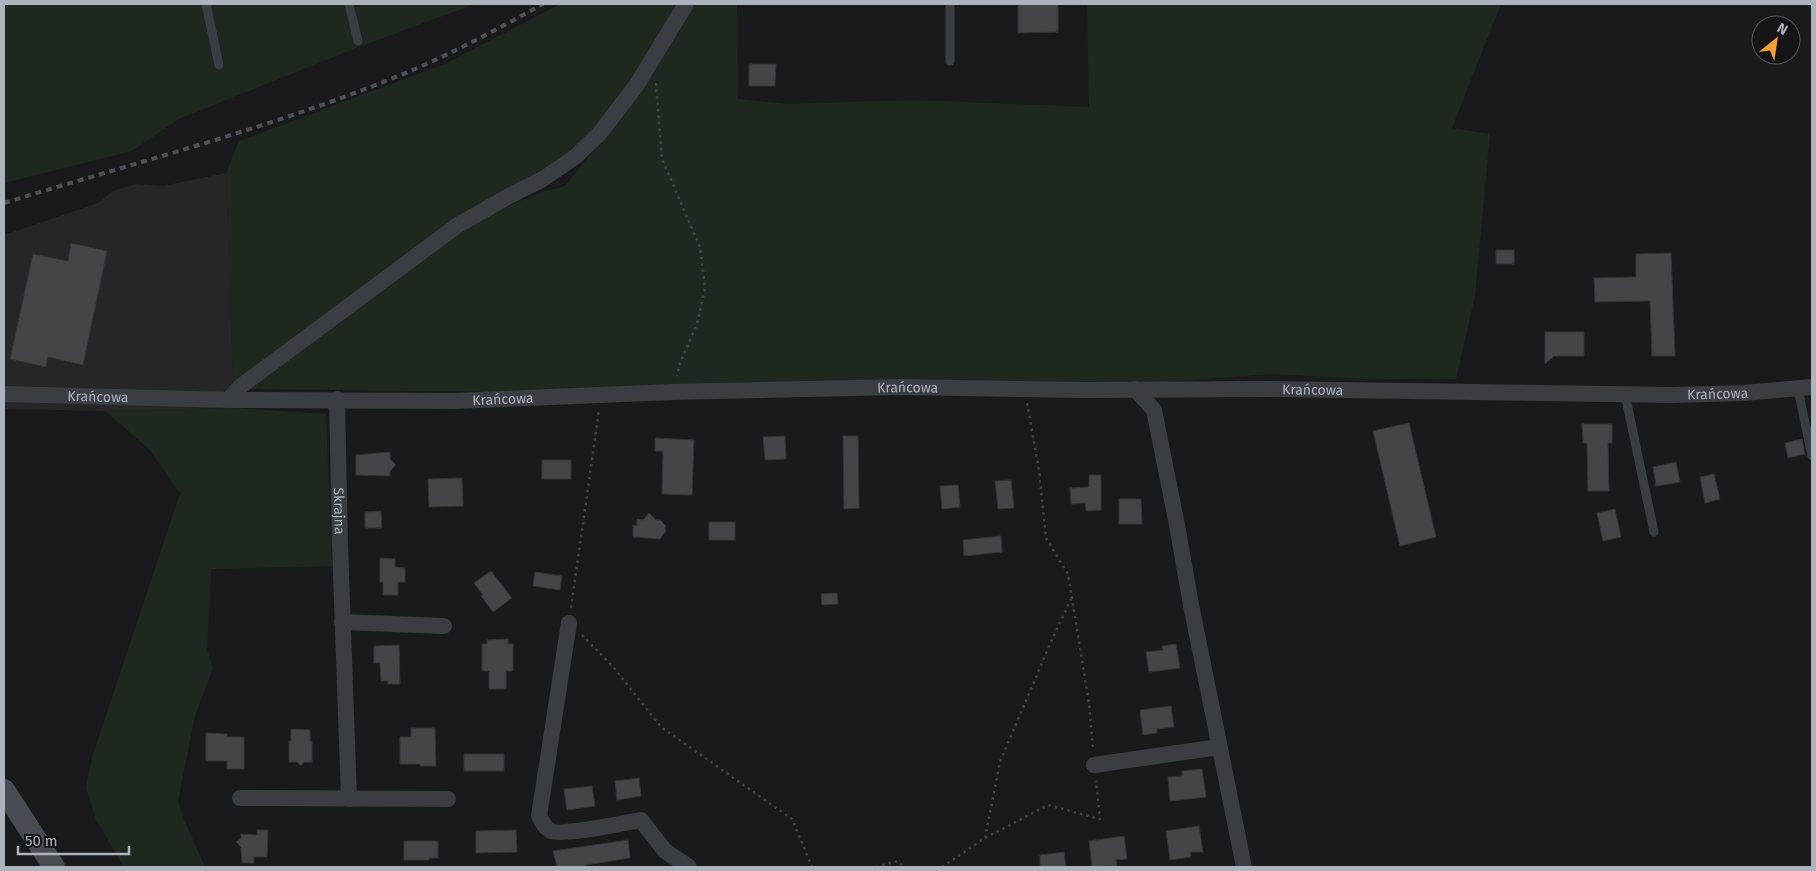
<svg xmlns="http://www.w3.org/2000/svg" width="1816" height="871" font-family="'Fira Sans',sans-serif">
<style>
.built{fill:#262629}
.green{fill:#1f281f}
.building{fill:#444549;stroke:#343438}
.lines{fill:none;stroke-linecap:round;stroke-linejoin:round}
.path{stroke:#404449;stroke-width:2.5;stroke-dasharray:2.5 4;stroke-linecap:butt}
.service{stroke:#3a3d42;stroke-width:9}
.minor{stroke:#3a3d42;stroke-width:16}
.secondary{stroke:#484c52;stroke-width:22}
.rail{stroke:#4d5157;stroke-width:4;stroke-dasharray:6 5;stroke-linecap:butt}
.labels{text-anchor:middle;stroke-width:4.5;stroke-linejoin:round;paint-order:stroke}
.street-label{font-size:14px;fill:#acb3bc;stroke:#151517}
</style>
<rect width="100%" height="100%" fill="#1a1a1c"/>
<!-- built -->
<polygon class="built" points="226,173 234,408 105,411 4,409 4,235 98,203 113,191 136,184 163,186"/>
<!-- green -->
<g class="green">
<polygon points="4,4 475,4 356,48 179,119 132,151 4,183"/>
<polygon points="560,4 682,4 641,71 566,161 461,216 392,264 233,386 226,173 239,141 447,63"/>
<polygon points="694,4 737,4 738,99 786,104 915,100 1089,107 1087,4 1501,4 1452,128 1490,134 1475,296 1456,379 1365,379 1272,374 1151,383 497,392 251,389 259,379 454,234 495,211 542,192 565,186 652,76"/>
<polygon points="234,408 326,414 332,566 211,569 207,649 213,668 195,716 178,801 184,820 205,867 124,867 96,820 86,788 92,757 180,493 149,449 105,411"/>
</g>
<!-- building -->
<g class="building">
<polygon points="1018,4 1058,4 1058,32 1018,33"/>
<polygon points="749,64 776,64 775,86 749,86"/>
<polygon points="71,243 107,251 83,365 48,357 46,367 10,359 33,254 68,261"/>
<rect x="1496" y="250" width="18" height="14"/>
<polygon points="1671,253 1675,356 1652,356 1650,301 1595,302 1594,278 1636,277 1636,254"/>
<polygon points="1545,332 1584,332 1584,356 1554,356 1545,364"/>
<polygon points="1409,423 1436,537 1400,546 1373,431"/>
<polygon points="1582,424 1612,424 1612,443 1608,443 1609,491 1588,491 1587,443 1583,443"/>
<polygon points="785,436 786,459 765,460 763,437"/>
<polygon points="843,436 858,436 859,508 844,509"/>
<polygon points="655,438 694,440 692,495 662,494 663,451 655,451"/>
<polygon points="1802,439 1805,454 1788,458 1785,443"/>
<polygon points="390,452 390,459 396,465 390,471 390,476 356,475 356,455"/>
<rect x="542" y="460" width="29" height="19"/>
<polygon points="1676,462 1680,482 1656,486 1653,467"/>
<polygon points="1714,474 1720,499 1705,503 1700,477"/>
<polygon points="1089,475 1101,475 1101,510 1086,511 1085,503 1071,504 1070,488 1089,487"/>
<polygon points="462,478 463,506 429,507 428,479"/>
<polygon points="1011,480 1014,508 998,509 995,481"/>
<polygon points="958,485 960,507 942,509 940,486"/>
<polygon points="1119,499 1141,499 1142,524 1119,524"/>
<polygon points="1615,509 1621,537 1603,541 1597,513"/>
<polygon points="381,511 382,528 365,528 365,512"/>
<polygon points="649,513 656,520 660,520 666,526 665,532 660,539 633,537 633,525 637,526 637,519 643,520"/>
<rect x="709" y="522" width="26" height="18"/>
<polygon points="1001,536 1002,552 964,556 963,540"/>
<polygon points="380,558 395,559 395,567 405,568 405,582 398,582 398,595 383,595 383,582 380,582"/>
<polygon points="491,571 512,598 493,612 481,596 483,595 474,583"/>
<polygon points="535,572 562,576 560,590 533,586"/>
<polygon points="837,593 838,604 822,605 821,594"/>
<polygon points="508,639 508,644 513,644 513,671 506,671 506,689 489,689 489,671 482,671 482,644 487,644 487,640"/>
<polygon points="1176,644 1180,668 1149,672 1146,652 1163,650 1162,646"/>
<polygon points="399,645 400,684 388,684 388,681 381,681 380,663 374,663 374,646"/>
<polygon points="1171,706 1174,727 1157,729 1157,733 1143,735 1140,710"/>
<polygon points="411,728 435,728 436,766 420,766 420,764 400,764 400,737 411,737"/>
<polygon points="291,729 310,730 310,741 312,742 312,762 304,762 301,766 297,762 289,762 289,741 291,741"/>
<polygon points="206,733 227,734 227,737 244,737 244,769 227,769 227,761 206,761"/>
<rect x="464" y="754" width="40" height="17"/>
<polygon points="1202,769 1206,797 1170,801 1168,777 1182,776 1182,771"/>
<polygon points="639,778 641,796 617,800 615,781"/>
<polygon points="592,786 595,806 567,810 564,789"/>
<polygon points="1199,826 1203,852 1190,852 1191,857 1170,860 1166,831"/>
<polygon points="257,830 268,830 267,857 254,857 254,863 242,863 241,847 236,842 241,838 241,834 257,835"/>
<polygon points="516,830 517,852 476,853 476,831"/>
<polygon points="1124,836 1127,859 1116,860 1117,866 1092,867 1089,841"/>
<polygon points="628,840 630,858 586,865 586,866 580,867 557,867 553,851"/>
<polygon points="404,841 438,841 438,858 429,858 429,860 404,860"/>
<polygon points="1064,852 1066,867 1040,867 1040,855"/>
</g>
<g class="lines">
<!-- path -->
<g class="path">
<polyline points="656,83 662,159 700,247 705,288 697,324 680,363 677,376"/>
<polyline points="1027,403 1039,470 1046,538 1068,574 1089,703 1093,750"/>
<polyline points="571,608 599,410"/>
<polyline points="582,635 614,668 661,727 792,819 812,867"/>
<polyline points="985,838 1000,762 1050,644 1071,599"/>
<polyline points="876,867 898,861 904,867"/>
<polyline points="942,867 985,838 1048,805 1100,819 1096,781"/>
</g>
<!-- service -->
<g class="service">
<polyline points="206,4 219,65"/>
<polyline points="349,4 358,41"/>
<polyline points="950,61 950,4"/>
<polyline points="1798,389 1812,456"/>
<polyline points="1625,394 1654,532"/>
</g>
<!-- minor -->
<g class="minor">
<polyline points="1135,389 1154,410 1177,525 1191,605 1244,867"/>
<path id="s1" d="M4,394L228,400L453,401L672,392L899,387L1085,390L1269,389L1673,395L1744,393L1812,387"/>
<path id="s2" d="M337,399L340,545L349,799"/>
<polyline points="228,400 241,386 458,225 509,196 543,179 575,157 599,134 636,86 686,4"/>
<polyline points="342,622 444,626"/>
<path d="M569,623L539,816C542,822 545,828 551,831C562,836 625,823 641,820L665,851L689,867"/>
<polyline points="1094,765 1219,747"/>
<polyline points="240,798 448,799"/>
</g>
<!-- secondary -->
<polyline class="secondary" points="4,790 54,867"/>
<!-- rail -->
<path class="rail" d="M4,203C141,161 282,125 415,69C459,50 501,27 543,4"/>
</g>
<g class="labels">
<!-- street labels -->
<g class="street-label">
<text dy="5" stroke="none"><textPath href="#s1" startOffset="904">Krańcowa</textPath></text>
<text dy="5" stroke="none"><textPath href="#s1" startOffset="1309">Krańcowa</textPath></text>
<text dy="5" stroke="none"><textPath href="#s1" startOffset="1714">Krańcowa</textPath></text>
<text dy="5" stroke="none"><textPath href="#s1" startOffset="94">Krańcowa</textPath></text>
<text dy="5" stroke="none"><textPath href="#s1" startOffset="499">Krańcowa</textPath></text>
<text dy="5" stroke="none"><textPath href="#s2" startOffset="112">Skrajna</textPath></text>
</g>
</g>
<!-- border -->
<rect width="1816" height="871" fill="none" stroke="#acb3bc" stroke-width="10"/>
<!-- north arrow -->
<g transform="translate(1776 40) rotate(30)"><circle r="24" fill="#151517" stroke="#515459"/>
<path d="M0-4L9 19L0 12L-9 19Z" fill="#fd9e31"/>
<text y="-8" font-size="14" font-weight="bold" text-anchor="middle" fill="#acb3bc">N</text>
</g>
<!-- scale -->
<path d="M18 846v8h111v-8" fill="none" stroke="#acb3bc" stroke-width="2.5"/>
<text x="25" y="846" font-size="15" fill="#acb3bc" stroke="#151517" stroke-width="4" paint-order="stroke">50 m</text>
</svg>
